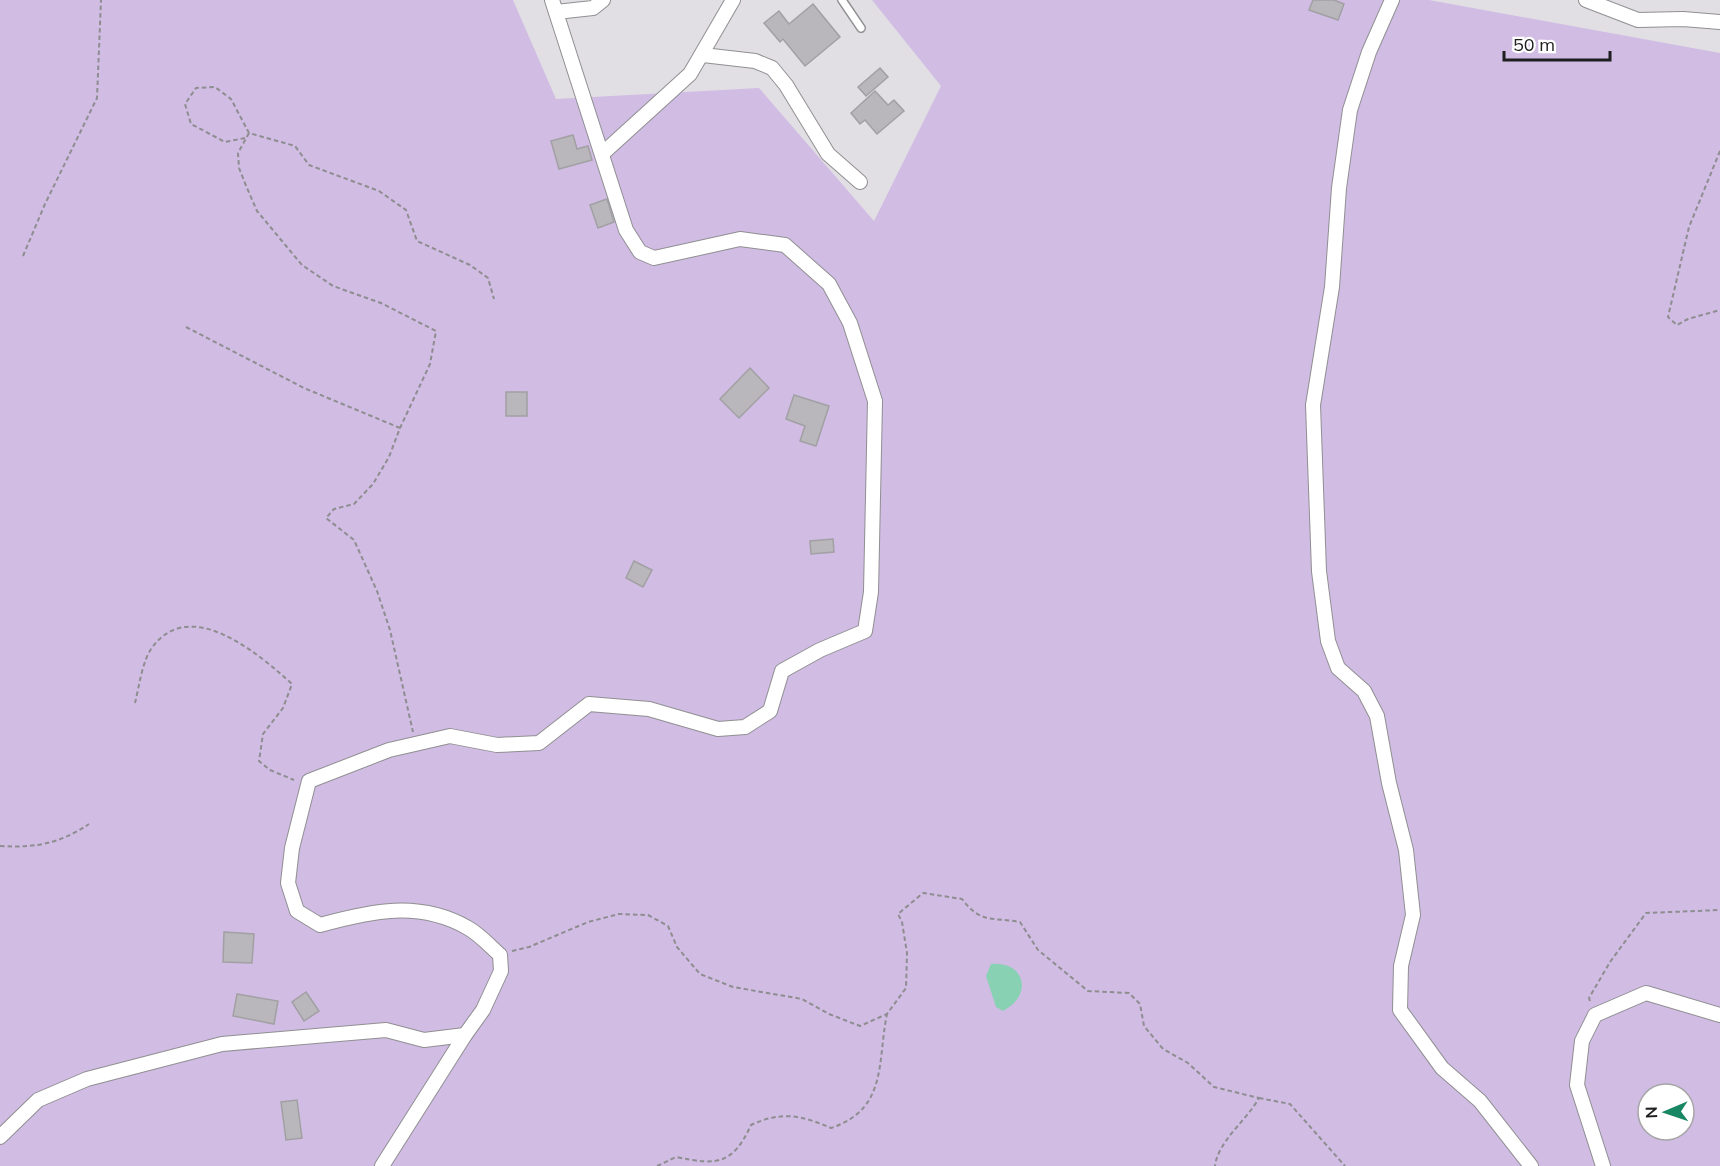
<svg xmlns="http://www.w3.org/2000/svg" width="1720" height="1166" font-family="Mulish,sans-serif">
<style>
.green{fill:#d1bce4;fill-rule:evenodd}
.water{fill:#88d1b2}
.building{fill:#b9b7bb;stroke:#a1a0a3;stroke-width:1.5}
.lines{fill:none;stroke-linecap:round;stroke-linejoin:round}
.lane-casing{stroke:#908f92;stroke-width:10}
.street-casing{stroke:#908f92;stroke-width:16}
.path{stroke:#8e8d90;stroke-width:2;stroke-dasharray:4.5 3;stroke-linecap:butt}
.lane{stroke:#fff;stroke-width:7}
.street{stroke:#fff;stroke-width:14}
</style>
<rect width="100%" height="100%" fill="#e1dfe3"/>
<!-- green -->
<path class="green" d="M0,0H513L556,99L759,88L874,221L941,86L872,0H1429L1720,53V1166H0ZM1648,1094H1684V1130H1648Z"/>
<!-- water -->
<path class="water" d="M991,964C1026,961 1033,996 1003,1011L996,1007L986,976Z"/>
<!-- building -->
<g class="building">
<polygon points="1313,0 1334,0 1344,4 1338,20 1309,10"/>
<polygon points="813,4 840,37 805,66 783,39 780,42 764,23 779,11 789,24"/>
<polygon points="880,68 888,77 866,96 858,87"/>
<polygon points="875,91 888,105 894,100 904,111 877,134 865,120 860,124 851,113"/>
<polygon points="573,135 577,149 588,146 592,160 559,169 551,141"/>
<polygon points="607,199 614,222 598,228 590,205"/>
<polygon points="750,368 769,388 739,418 720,399"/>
<rect x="506" y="392" width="21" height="24"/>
<polygon points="794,395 829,406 816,446 800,441 805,426 786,419"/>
<polygon points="833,539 834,552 811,554 810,541"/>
<polygon points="634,561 652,570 643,587 626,578"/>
<polygon points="224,932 254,934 252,963 223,962"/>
<polygon points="306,992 319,1011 304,1021 292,1002"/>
<polygon points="237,994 278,1001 274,1024 233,1016"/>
<polygon points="297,1100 302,1138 286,1140 281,1102"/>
</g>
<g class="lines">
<defs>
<polyline id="lane" points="842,0 861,28"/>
<g id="street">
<polyline points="1392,0 1369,52 1350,110 1339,188 1332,287 1313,405 1319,571 1328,641 1338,668 1364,691 1377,716 1389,783 1406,850 1413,915 1401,966 1400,1010 1442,1068 1480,1101 1531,1166"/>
<polyline points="1586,0 1638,20 1683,19 1720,22"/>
<polyline points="556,12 593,8 603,0"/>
<polyline points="703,55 755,61 772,68 786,85 828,154 860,182"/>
<polyline points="602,154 690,74 733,0"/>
<polyline points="0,1137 38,1100 87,1079 222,1044 386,1030 424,1040 465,1035"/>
<path d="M382,1166L465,1035L483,1010L501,971L500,955C490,946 479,934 468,928C419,900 371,911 320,925L297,911L288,883L292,848L309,781L389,750L450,736L497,745L539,743L589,704L649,709L718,729L745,727L770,711L782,671L820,650L865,631L871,592L875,401L850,323L829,284L785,245L740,239L654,258L640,252L626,230L552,0"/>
<polyline points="1603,1166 1577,1085 1582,1041 1595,1015 1646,993 1720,1015"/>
</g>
</defs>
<!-- lane casing -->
<use href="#lane" class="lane-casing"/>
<!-- street casing -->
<use href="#street" class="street-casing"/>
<!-- path -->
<g class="path">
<polyline points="249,133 238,153 239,168 247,188 257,211 302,265 333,286 381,303 436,331 430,364 400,428 389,457 373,484 354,504 334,509 326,518 354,540 377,591 390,630 413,732"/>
<polyline points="245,138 225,142 191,124 185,104 196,88 215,87 231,99 249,133 295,146 309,165 379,191 406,210 417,241 470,265 488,278 494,299"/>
<polyline points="1720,151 1689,227 1668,317 1677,325 1688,319 1720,310"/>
<polyline points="23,256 45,204 97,98 101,0"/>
<polyline points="186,327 304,388 400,428"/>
<path d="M135,703C139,687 142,663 151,649C189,594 259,654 292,684L283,708L263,734L259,761L270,770L294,780"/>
<path d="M0,846C35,848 59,844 89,824"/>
<path d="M512,951L529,947L588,922L619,914L648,915L668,926L677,947L700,974L733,987L802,999L829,1014L860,1026L887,1014L906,988L907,953L902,922L898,914L923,893L962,899C981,924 992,917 1020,922L1038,950L1088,991L1129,993L1140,1004L1144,1026L1163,1049L1188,1063L1214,1087L1259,1098C1247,1120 1218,1141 1215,1166"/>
<polyline points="1590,1001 1589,998 1610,962 1646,913 1720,910"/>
<polyline points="1259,1098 1290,1104 1345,1166"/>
<path d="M657,1166L676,1157C718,1166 733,1164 751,1125C781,1111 801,1115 831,1128C888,1109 877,1062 887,1014"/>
</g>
<!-- lane -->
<use href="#lane" class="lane"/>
<!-- street -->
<use href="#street" class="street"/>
</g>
<!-- north arrow -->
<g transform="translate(1666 1112) rotate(268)"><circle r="28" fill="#ffffff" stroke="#a5a5a6" stroke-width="1.5"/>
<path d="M0-4.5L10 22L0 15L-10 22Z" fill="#198664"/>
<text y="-9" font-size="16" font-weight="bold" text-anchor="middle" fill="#1f1f20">N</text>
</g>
<!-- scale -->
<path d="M1504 51v9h106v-9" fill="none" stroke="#1f1f20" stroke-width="3"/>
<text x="1513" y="51" font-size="18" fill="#1f1f20" stroke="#ffffff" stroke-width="4.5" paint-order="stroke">50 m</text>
</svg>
